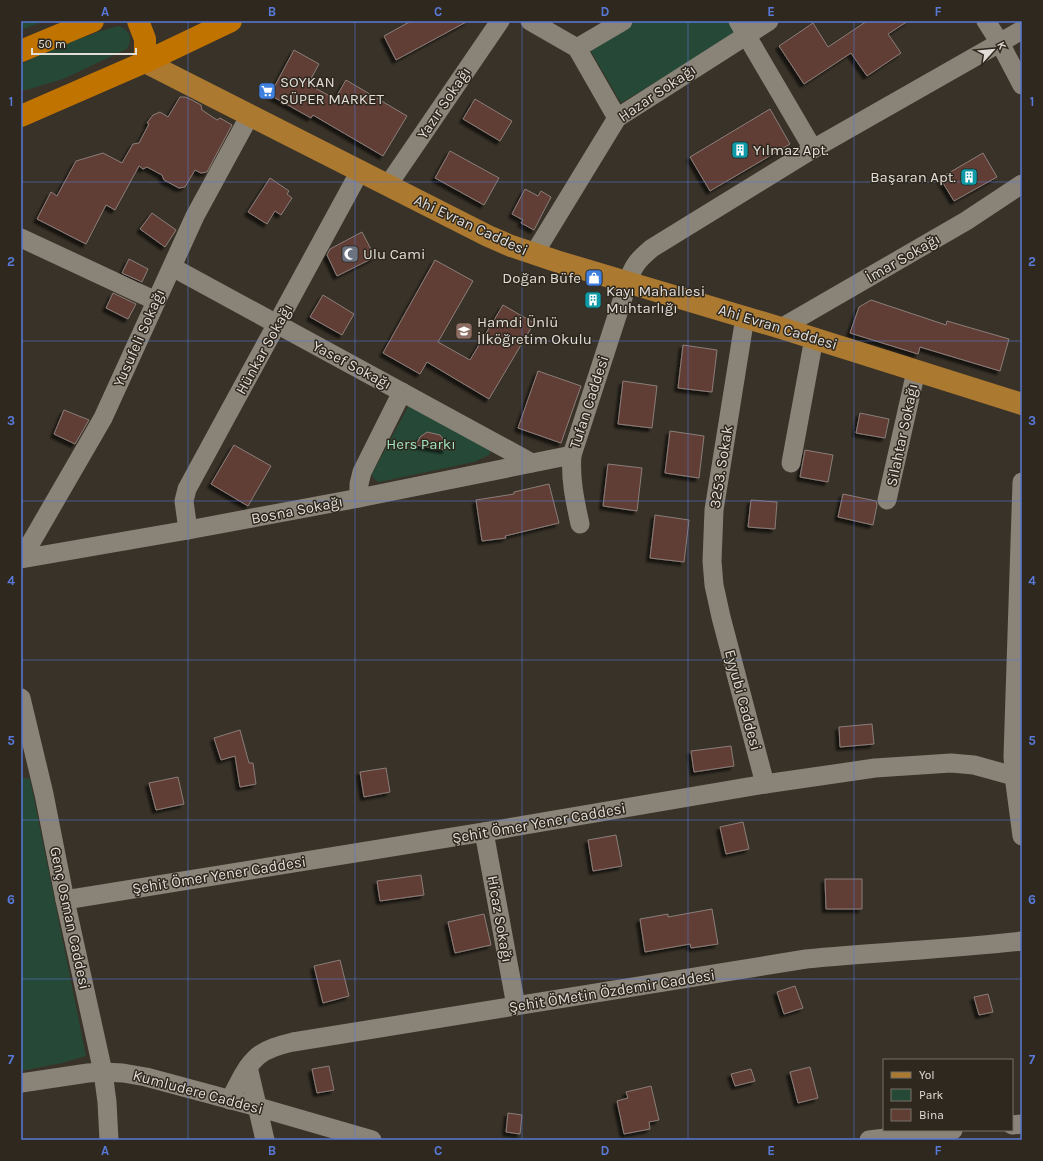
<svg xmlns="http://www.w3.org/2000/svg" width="1043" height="1161" font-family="Karla,sans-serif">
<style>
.green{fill:#264937}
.building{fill:#613e34;stroke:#8b7d79;filter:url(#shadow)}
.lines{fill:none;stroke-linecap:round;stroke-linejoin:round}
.minor{stroke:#8a8378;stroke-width:19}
.major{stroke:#ab7930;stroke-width:22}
.highway{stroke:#c17300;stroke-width:22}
.grid{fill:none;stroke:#5879d8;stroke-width:1;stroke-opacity:0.55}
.labels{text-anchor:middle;stroke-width:3;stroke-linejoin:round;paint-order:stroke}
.poi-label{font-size:15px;fill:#e2ddd7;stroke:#2e281f;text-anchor:start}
.street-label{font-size:15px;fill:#e2ddd7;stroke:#2e281f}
.park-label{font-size:15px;fill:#a1e2bf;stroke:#2e281f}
.neatline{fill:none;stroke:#5879d8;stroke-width:1.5}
.grid-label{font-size:13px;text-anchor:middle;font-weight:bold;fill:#5879d8}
</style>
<defs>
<filter id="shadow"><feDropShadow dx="-3.5" dy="3.5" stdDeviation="1" flood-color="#0009"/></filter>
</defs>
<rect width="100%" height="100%" fill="#383228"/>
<!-- green -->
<g class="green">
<polygon points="21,21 45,21 21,30"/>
<polygon points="637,21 730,21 737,33 621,103 589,48"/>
<path d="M118,26C130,29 133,39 127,49L63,79L26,90H21V65L24,63L49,50L104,30Z"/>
<path d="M409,405L491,449L489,455L474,462L379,482C374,480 373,478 372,474Z"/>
<polygon points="21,777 30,779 86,1056 62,1063 21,1071"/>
</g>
<!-- building -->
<g class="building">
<polygon points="411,21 468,21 396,60 384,36"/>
<polygon points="867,21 908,21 888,34 901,53 867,76 851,53 804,84 779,46 813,23 828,47"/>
<polygon points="294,50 319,64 308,84 335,99 346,80 407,116 383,156 313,115 311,118 270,95"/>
<polygon points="180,97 185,97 192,100 201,105 202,110 217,120 220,118 232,125 207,172 201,173 195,170 185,187 179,188 164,180 162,175 147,167 143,169 139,166 115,210 106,205 86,244 37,219 51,192 57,196 76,161 103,153 122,163 133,144 139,143 149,124 147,123 153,115 160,112 168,117"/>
<polygon points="475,99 512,121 500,141 463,119"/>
<polygon points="770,109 790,144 710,191 690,157"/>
<polygon points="450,151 499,178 484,205 435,178"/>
<polygon points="983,153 997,177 954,201 940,178"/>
<polygon points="270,178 289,191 287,194 292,198 281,215 275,211 267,224 248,212"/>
<polygon points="525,189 538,196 541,191 551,197 534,230 521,223 523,220 512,214"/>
<polygon points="152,213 176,230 165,247 140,229"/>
<polygon points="362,232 375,257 337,276 327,255 330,249"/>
<polygon points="129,259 148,269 142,282 122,273"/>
<polygon points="435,260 473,281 438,342 470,360 503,305 534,323 489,399 427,362 420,374 383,353"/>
<polygon points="113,293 136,304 128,319 106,308"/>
<polygon points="323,295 354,314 342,335 310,317"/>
<polygon points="871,300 946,325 947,321 1009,339 1000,371 920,347 918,354 850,333 859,307"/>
<polygon points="683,345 717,350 712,392 678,388"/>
<polygon points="538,371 581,386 561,443 518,428"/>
<polygon points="623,381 657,386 652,428 618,424"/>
<polygon points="64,410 89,420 75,444 54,434"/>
<polygon points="860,413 889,419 885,438 856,433"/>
<polygon points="670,431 704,436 699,478 665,473"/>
<polygon points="427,432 440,435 445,441 446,450 416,445 420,437"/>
<polygon points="234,445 271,466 248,506 211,484"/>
<polygon points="805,450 833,455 828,482 800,477"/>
<polygon points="608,464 642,468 637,511 603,506"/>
<polygon points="549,484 559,523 505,536 506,538 482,541 476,500 514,494 514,492"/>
<polygon points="843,494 876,501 877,505 873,525 838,517"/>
<polygon points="751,500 777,502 775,529 748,527"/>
<polygon points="655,515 689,520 684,562 650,558"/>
<polygon points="872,724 874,744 840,747 839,727"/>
<polygon points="240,730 249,763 253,763 256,784 240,787 235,756 221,760 214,738"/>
<polygon points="731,746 734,766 694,772 691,751"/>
<polygon points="386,768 390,792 364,797 360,772"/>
<polygon points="178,777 184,804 156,810 149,783"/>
<polygon points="743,822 749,849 726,854 720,827"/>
<polygon points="616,835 622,866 593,871 588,840"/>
<polygon points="421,875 424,895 380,901 377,881"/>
<polygon points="825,879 862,879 862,909 826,909"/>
<polygon points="712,909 718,944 691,948 690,944 645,952 640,919 668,914 668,917"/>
<polygon points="484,914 491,945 455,953 448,922"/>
<polygon points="340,960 349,996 323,1003 314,966"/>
<polygon points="795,986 803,1008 784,1014 777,992"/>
<polygon points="988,994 993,1012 979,1015 974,997"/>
<polygon points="329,1066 334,1090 317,1093 312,1069"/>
<polygon points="810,1067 818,1098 798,1103 790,1072"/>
<polygon points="751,1069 755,1081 735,1086 731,1074"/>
<polygon points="651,1086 659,1120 649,1122 650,1129 624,1134 617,1101 628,1098 626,1092"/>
<polygon points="508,1113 522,1115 520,1134 506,1132"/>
</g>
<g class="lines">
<!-- minor -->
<g class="minor">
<polyline points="530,21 577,48 617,118"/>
<polyline points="738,21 813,149"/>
<polyline points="986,21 1000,43 1022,85"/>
<polyline points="577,48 623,21"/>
<polyline points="388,185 500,21"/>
<polyline points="21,238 156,301"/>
<polyline points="534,254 617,118 769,21"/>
<polyline points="172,267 532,463"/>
<polyline points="745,317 714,510 712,561 714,585 721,617 765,784"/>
<polyline points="781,328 966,221 1022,184"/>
<polyline points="791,463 814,338"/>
<polyline points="1022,482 1013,756 1014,776 1022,836"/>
<polyline points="359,498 359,484 362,472 402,392"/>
<polyline points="887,500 916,371"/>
<path d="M580,524C575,501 570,479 572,455L628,282C633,265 639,259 652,248L813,149L1022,30"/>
<polyline points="188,530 184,501 187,489 360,171"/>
<polyline points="22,558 103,418 195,216 250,115"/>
<polyline points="21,559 188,530 359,498 572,455"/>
<polyline points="21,698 44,794 65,900 103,1072 107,1102 109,1140"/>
<polyline points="484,832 516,1006"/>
<polyline points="65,900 484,832 765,784 875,768 951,763 974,765 1014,776"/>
<polyline points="248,1067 265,1140"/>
<polyline points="21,1083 88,1073 103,1072 123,1073 146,1077 258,1107 372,1140"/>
<path d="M230,1100C238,1085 245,1067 258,1056C268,1048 281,1045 293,1042L806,959C878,952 950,949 1022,941"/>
<polyline points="1012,1125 1022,1124"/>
<polyline points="869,1140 953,1130"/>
</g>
<!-- major -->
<polyline class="major" points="145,62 488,236 511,246 556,261 781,328 1022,404"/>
<!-- highway -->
<g class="highway">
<polyline points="138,21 145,39 145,62"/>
<polyline points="21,51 93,21"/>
<polyline points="21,116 145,62 231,21"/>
</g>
</g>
<!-- grid -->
<path class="grid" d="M188,21V1140M355,21V1140M522,21V1140M688,21V1140M854,21V1140M21,182H1022M21,341H1022M21,501H1022M21,660H1022M21,820H1022M21,979H1022"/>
<!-- icons -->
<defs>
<symbol id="supermarket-square" viewBox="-11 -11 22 22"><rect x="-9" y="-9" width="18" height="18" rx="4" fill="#3f7fe0" stroke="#2e281f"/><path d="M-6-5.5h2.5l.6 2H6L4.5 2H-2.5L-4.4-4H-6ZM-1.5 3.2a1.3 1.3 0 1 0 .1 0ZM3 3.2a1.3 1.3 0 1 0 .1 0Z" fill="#fff"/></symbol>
<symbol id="building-square" viewBox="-11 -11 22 22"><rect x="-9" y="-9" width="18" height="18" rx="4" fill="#0f9aa8" stroke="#2e281f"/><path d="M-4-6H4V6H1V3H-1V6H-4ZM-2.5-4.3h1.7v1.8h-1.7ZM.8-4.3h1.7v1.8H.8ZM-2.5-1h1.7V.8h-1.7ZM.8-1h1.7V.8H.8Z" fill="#fff"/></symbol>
<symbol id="mosque-square" viewBox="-11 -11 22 22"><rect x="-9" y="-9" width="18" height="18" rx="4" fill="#6b7280" stroke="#2e281f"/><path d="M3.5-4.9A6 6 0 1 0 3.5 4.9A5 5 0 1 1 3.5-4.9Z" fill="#fff"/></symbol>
<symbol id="shop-square" viewBox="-11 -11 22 22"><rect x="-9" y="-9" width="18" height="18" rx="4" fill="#3f7fe0" stroke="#2e281f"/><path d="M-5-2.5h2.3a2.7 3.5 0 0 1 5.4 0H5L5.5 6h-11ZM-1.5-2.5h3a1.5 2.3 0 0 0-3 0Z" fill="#fff"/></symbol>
<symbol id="school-square" viewBox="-11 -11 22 22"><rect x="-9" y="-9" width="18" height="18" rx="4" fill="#8d6e63" stroke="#2e281f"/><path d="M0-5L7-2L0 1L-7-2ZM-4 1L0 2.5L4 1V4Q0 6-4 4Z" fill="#fff"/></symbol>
</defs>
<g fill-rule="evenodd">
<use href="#supermarket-square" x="257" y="81" width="20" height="20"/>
<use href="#building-square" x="730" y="140" width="20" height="20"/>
<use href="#building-square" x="959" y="167" width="20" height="20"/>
<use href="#mosque-square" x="340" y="244" width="20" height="20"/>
<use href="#shop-square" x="584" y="268" width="20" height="20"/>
<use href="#building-square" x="583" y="290" width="20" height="20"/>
<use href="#school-square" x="454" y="321" width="20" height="20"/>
</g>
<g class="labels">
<!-- poi labels -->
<g class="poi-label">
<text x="280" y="87">SOYKAN<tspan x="280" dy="17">SÜPER MARKET</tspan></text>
<text x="753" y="155">Yılmaz Apt.</text>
<text x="956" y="182" text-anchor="end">Başaran Apt.</text>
<text x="363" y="259">Ulu Cami</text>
<text x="581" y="283" text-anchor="end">Doğan Büfe</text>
<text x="606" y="296">Kayı Mahallesi<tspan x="606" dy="17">Muhtarlığı</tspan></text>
<text x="477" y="327">Hamdi Ünlü<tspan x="477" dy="17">İlköğretim Okulu</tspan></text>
</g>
<!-- street labels -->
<g class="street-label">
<text transform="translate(657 93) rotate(-34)" y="5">Hazar Sokağı</text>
<text transform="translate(444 103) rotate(-56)" y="5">Yazır Sokağı</text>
<text transform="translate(471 225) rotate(25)" y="5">Ahi Evran Caddesi</text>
<text transform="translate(903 258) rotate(-30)" y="5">İmar Sokağı</text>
<text transform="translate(778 327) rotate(17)" y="5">Ahi Evran Caddesi</text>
<text transform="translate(139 338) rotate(-66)" y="5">Yusufeli Sokağı</text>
<text transform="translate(264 349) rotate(-61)" y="5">Hünkar Sokağı</text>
<text transform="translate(352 365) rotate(28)" y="5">Yasef Sokağı</text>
<text transform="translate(589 402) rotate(-72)" y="5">Tufan Caddesi</text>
<text transform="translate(902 435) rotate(-78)" y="5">Silahtar Sokağı</text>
<text transform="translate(721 467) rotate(-81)" y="5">3253. Sokak</text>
<text transform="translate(297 510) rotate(-11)" y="5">Bosna Sokağı</text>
<text transform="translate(743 700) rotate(75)" y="5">Eyyubi Caddesi</text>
<text transform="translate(539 823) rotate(-10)" y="5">Şehit Ömer Yener Caddesi</text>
<text transform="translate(219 875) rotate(-9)" y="5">Şehit Ömer Yener Caddesi</text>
<text transform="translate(70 918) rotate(78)" y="5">Genç Osman Caddesi</text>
<text transform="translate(500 919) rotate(80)" y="5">Hicaz Sokağı</text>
<text transform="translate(612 991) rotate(-9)" y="5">Şehit ÖMetin Özdemir Caddesi</text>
<text transform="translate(198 1092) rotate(15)" y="5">Kumludere Caddesi</text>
</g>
<!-- park labels -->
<g class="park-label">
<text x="421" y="449">Hers Parkı</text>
</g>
</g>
<!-- border -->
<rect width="1043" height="1161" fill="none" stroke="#2e281f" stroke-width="44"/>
<!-- legend -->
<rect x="883" y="1059" width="130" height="72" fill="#2e281f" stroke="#767069"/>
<rect x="891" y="1072" width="20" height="6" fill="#ab7930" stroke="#767069"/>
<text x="919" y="1079" font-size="12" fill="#e2ddd7">Yol</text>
<rect x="891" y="1089" width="20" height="12" fill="#264937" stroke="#767069"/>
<text x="919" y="1099" font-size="12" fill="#e2ddd7">Park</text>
<rect x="891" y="1109" width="20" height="12" fill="#613e34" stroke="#767069"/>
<text x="919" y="1119" font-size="12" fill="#e2ddd7">Bina</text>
<!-- north arrow -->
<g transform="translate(993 50) rotate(63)" stroke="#2e281f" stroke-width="3" paint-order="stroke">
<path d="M0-3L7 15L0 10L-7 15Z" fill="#e2ddd7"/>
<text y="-6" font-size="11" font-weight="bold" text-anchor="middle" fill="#e2ddd7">K</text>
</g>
<!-- scale -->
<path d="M32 48v6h104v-6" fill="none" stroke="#e2ddd7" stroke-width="2"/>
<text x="38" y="48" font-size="12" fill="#e2ddd7" stroke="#2e281f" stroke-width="3" paint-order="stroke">50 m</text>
<rect x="22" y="22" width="999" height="1117" class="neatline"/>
<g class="grid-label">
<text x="105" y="16">A</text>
<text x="272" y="16">B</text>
<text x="438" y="16">C</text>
<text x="605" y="16">D</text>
<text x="771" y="16">E</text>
<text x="938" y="16">F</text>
<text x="11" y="106">1</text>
<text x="1032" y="106">1</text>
<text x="11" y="266">2</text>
<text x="1032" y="266">2</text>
<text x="11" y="425">3</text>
<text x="1032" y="425">3</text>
<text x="11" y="585">4</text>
<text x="1032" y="585">4</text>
<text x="11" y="745">5</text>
<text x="1032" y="745">5</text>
<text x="11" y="904">6</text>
<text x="1032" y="904">6</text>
<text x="11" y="1064">7</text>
<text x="1032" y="1064">7</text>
<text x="105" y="1155">A</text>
<text x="272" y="1155">B</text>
<text x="438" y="1155">C</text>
<text x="605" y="1155">D</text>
<text x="771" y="1155">E</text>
<text x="938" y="1155">F</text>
</g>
</svg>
